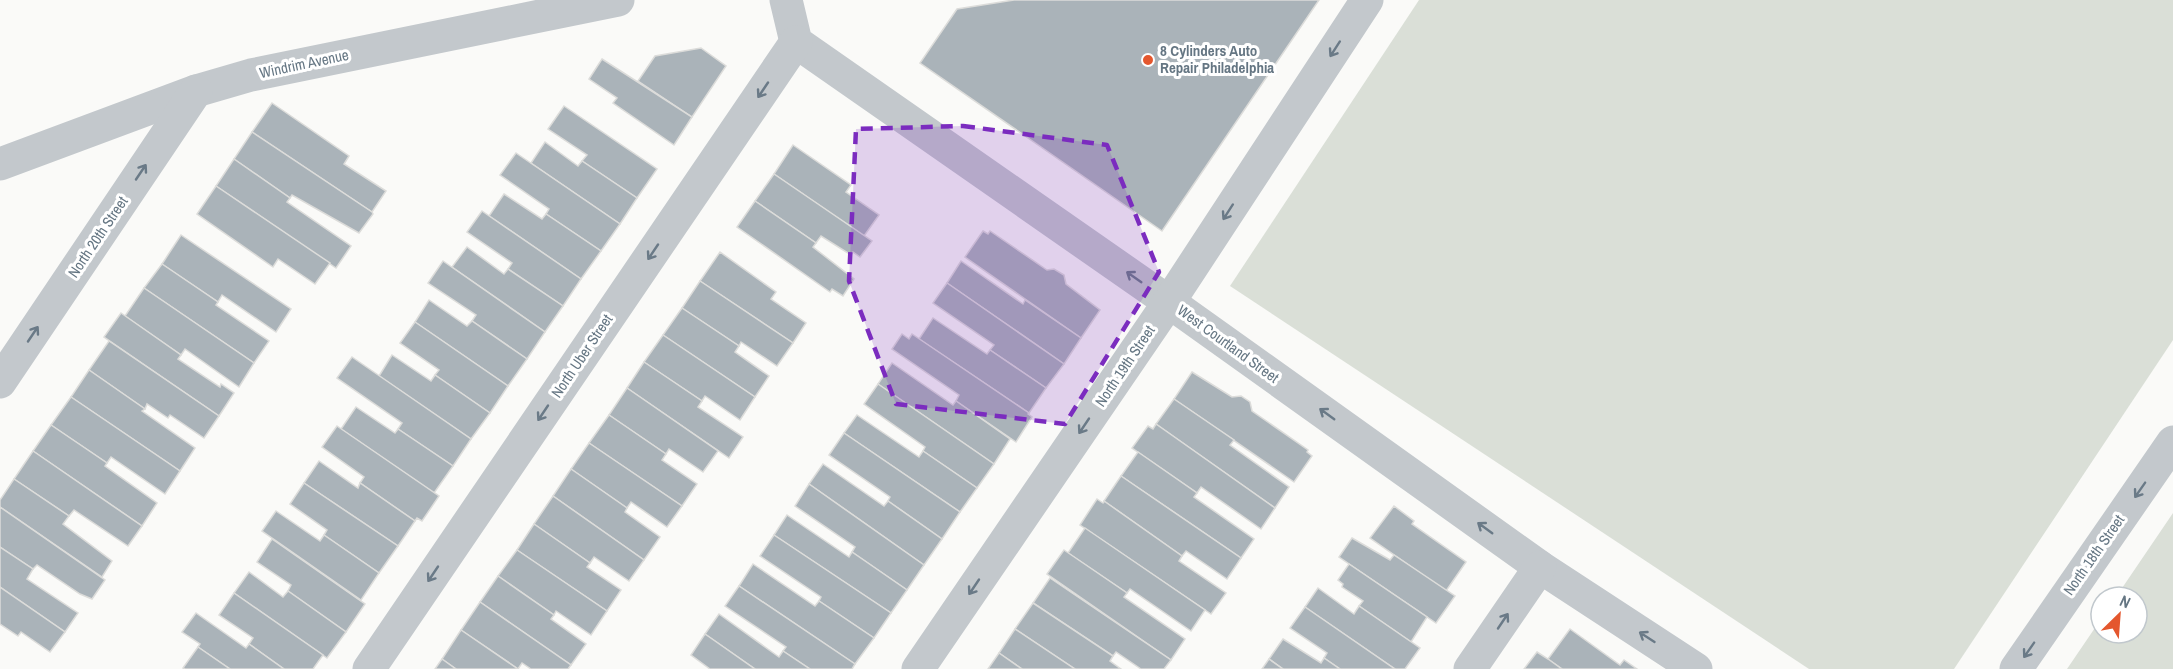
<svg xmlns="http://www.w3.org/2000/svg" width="2173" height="669" font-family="'Archivo Narrow',sans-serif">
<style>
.green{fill:#dadfd7}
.building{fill:#aab3b9;stroke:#dcdcda;stroke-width:1.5}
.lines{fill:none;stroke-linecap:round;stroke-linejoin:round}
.minor{stroke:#c3c8cc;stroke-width:33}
.oneway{stroke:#6a7a87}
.marked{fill:#7b2cbf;fill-opacity:0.2;stroke:#7b2cbf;stroke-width:4.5;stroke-dasharray:12 8;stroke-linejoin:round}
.poi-dot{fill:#e4572e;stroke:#fff;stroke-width:2}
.labels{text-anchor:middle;stroke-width:6;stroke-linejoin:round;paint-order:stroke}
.poi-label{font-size:15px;font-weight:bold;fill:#657683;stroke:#fff;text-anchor:start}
.street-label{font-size:15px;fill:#657683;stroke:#fff}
</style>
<rect width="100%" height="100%" fill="#fafaf8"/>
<!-- green -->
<g class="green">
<polygon points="1419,0 2173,0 2173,340 1954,669 1809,669 1230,286"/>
<polygon points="2173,513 2173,669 2067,669 2101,619 2101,633 2137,633 2137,597 2116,597"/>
</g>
<!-- building -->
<g class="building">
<polygon points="1014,0 1319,0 1162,231 920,63 957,9"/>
<polygon points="701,48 726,66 692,117 638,81 655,56"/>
<polygon points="602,59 692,117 674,145 613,103 617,98 589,79"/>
<polygon points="272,103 349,156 344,164 386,191 372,212 252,132"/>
<polygon points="564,106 657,169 637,198 582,161 587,155 548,129"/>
<polygon points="252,132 372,212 373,214 359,233 292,195 290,198 234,159"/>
<polygon points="545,142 578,166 582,161 637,198 620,224 531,163"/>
<polygon points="793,145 851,185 846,192 879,215 864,236 774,174"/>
<polygon points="516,153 620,224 601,251 546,214 549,209 500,175"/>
<polygon points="234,159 290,198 287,202 351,246 336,268 216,186"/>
<polygon points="774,174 872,241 860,257 853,252 851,255 821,236 816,243 755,201"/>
<polygon points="216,186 330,263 315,284 278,259 273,267 197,214"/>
<polygon points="504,194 542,219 546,214 601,251 581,279 489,216"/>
<polygon points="755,201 816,243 813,247 854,279 843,296 832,289 830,292 737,227"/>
<polygon points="482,211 581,279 563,306 508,269 512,263 467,232"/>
<polygon points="983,231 988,234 990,231 1047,270 1054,269 1064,275 1066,284 1100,310 1081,338 965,257"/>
<polygon points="181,235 291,309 276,332 222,295 218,302 162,264"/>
<polygon points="467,247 504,274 508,269 563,306 545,332 452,267"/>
<polygon points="720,252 776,292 771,299 806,323 793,343 700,281"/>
<polygon points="443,261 545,332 527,359 472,321 476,315 428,283"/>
<polygon points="961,261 1023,304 1025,300 1081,338 1064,364 947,283"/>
<polygon points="162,264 218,302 216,305 269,341 254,363 144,288"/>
<polygon points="700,281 793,343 777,366 741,342 739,346 682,308"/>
<polygon points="947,283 1064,364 1046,388 990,350 994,345 933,303"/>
<polygon points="144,288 254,363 239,387 185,349 181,355 125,316"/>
<polygon points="429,300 467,326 472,321 527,359 508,386 415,322"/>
<polygon points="682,308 739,346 735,352 769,376 755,397 663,335"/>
<polygon points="121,313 181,355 178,359 220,387 221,384 234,393 219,416 104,337"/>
<polygon points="933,318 987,354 990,350 1046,388 1029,413 919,339"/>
<polygon points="415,322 508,386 490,413 435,375 439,370 400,343"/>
<polygon points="902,334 909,339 912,334 1029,413 1028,414 1032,417 1016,442 956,401 959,395 892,349"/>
<polygon points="663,335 755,397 740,420 705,396 702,401 644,362"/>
<polygon points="109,341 219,416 204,438 170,415 168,418 147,404 145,409 89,370"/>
<polygon points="392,355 431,381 435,375 490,413 471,439 379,376"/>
<polygon points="352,357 471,439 453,466 398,429 402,423 337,378"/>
<polygon points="644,362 702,401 698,407 743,437 729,458 627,388"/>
<polygon points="892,363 953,405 956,401 1010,439 994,464 878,384"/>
<polygon points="89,370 145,409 142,411 195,448 180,471 71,397"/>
<polygon points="1192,372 1232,397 1241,396 1250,402 1252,411 1308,450 1307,452 1312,456 1294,482 1174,399"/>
<polygon points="878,384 994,464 977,488 923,451 925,447 864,404"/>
<polygon points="627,388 718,451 703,472 669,449 666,454 609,415"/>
<polygon points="71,397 180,471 165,494 111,457 107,463 51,425"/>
<polygon points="1174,399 1234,440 1230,445 1289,487 1275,508 1156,424"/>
<polygon points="356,407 395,433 398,429 453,466 434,493 341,429"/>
<polygon points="609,415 666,454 662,460 697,484 682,506 589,443"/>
<polygon points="857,415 919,457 923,451 977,488 960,512 844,433"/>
<polygon points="1156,424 1275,508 1261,529 1201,487 1197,493 1132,448 1148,426 1153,429"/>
<polygon points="51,425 107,463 105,466 157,503 142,526 33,451"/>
<polygon points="337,426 439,496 422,521 417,518 415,521 360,483 364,477 322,447"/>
<polygon points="844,433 960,512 942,539 888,501 890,497 829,455"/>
<polygon points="589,443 682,506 667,527 631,502 627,508 571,469"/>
<polygon points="33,451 142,526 128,546 74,510 69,516 14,479"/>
<polygon points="1138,452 1197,493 1194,497 1254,539 1241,558 1121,476"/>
<polygon points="319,461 358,488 360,483 415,521 398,546 304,483"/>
<polygon points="823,464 884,506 888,501 942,539 924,565 809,484"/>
<polygon points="571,469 627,508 625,512 660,537 644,560 553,496"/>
<polygon points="1121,476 1241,558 1227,579 1186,551 1182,556 1104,501"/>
<polygon points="14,479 69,516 63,524 112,561 102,577 0,507 0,500"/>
<polygon points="304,483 398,546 379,573 324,535 327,530 290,504"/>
<polygon points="809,484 924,565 907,590 852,552 855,547 795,506"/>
<polygon points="553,496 644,560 629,581 594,557 590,563 534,524"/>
<polygon points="1097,499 1103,503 1104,501 1182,556 1179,561 1226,593 1211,614 1080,525"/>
<polygon points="1394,506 1414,521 1412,524 1466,562 1446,591 1370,538"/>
<polygon points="0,507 105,580 92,599 80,594 37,565 33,569 0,547"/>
<polygon points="276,511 320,541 324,535 379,573 361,600 262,531"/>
<polygon points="787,515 849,557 852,552 907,590 891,613 774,535"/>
<polygon points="534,524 590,563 587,567 621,590 607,611 517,550"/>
<polygon points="1085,528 1205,610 1191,631 1130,589 1127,593 1068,553"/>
<polygon points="774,535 891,613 874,638 819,601 821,597 760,556"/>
<polygon points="1352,538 1390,560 1394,555 1455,596 1436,623 1339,557"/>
<polygon points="272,539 365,604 346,632 288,591 291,585 257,562"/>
<polygon points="0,547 33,569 27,579 78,613 65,632 0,587"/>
<polygon points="517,550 607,611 591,635 556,611 554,615 498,576"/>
<polygon points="1064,550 1127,593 1124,597 1185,639 1171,660 1047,574"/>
<polygon points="753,564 815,606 819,601 874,638 855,664 739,586"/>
<polygon points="1349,564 1427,617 1411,642 1359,606 1363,601 1342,587 1343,584 1338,580"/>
<polygon points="249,572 283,597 288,591 346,632 327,658 234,593"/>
<polygon points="498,576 554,615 551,619 586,644 571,665 480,602"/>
<polygon points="1050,578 1171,660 1164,669 1141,669 1116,652 1113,656 1033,603"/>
<polygon points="739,586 855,664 852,669 810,669 783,651 786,647 725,606"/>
<polygon points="0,587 65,632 50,652 21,632 18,636 0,624"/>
<polygon points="1318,588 1354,614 1359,606 1420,648 1405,669 1395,669 1305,607"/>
<polygon points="234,593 323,655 313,669 284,669 249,644 253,638 219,615"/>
<polygon points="480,602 571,665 568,669 531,669 522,663 518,669 461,630"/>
<polygon points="1033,603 1113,656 1110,661 1121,669 1075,669 1015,629"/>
<polygon points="1305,607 1395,669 1340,669 1324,658 1327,653 1290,628"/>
<polygon points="196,613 246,648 249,644 284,669 230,669 198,647 200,644 182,632"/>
<polygon points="719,614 779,657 783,651 810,669 755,669 705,634"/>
<polygon points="1015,629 1075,669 1022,669 999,653"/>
<polygon points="1570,629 1620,665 1624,660 1637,669 1562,669 1548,659"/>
<polygon points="461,630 518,669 456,669 442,659"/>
<polygon points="705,634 755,669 710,669 691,655"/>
<polygon points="1283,639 1321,663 1324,658 1340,669 1283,669 1269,659"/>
<polygon points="198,647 230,669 185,669 183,668"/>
<polygon points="1537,652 1548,659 1562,669 1524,669"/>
<polygon points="999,653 1022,669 988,669"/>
<polygon points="442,659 456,669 435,669"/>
<polygon points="1269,659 1283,669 1262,669"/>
</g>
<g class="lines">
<!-- minor -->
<g class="minor">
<polyline points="786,0 796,42 1169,302 1540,567 1696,669"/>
<polyline points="0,164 196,91 251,75 618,0"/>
<polyline points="0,382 196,91"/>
<polyline points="369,669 796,42"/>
<polyline points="918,669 1169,302 1367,0"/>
<polyline points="1470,669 1540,567"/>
<polyline points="2016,669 2173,442"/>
</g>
</g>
<!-- one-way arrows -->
<defs><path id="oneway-shaft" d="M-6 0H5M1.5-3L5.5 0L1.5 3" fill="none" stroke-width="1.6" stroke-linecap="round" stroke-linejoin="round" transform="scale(1.5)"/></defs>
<g class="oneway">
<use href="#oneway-shaft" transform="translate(1335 49) rotate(123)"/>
<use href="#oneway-shaft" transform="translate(763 90) rotate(124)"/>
<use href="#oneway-shaft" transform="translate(141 172) rotate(-56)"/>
<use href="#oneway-shaft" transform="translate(1228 212) rotate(123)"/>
<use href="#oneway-shaft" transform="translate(653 252) rotate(124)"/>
<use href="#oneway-shaft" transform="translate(1134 277) rotate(-145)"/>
<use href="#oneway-shaft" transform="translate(33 334) rotate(-56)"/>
<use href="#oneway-shaft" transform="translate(543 413) rotate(124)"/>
<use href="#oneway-shaft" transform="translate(1327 414) rotate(-144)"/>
<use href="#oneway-shaft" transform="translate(1084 426) rotate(124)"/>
<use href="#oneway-shaft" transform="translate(2140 490) rotate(125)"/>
<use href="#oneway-shaft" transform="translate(1485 528) rotate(-144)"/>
<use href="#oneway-shaft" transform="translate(433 574) rotate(124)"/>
<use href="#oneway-shaft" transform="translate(974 587) rotate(124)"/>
<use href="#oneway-shaft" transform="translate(1503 621) rotate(-56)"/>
<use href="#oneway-shaft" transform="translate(1647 637) rotate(-147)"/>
<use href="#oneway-shaft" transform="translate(2029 650) rotate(125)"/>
</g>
<!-- marked area -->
<path class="marked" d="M963,126L1107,145L1159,272L1065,424L896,404L849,281L856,129Z"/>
<!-- markers -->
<circle class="poi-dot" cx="1148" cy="60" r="6"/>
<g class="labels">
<!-- poi labels -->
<g class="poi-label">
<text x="1160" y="56">8 Cylinders Auto<tspan x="1160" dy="17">Repair Philadelphia</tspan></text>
</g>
<!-- street labels -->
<g class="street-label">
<text transform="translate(304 64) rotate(-12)" y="5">Windrim Avenue</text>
<text transform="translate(98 237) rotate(-56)" y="5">North 20th Street</text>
<text transform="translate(1228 344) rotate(36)" y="5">West Courtland Street</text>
<text transform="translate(582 356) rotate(-56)" y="5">North Uber Street</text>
<text transform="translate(1125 366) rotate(-56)" y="5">North 19th Street</text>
<text transform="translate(2094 555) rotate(-55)" y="5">North 18th Street</text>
</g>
</g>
<!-- north arrow -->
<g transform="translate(2119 615) rotate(25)"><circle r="28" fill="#ffffff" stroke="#c1c8cd" stroke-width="1.5"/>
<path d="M0-4.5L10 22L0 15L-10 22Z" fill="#e4572e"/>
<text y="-9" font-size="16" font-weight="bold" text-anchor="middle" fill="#657683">N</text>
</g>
</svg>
